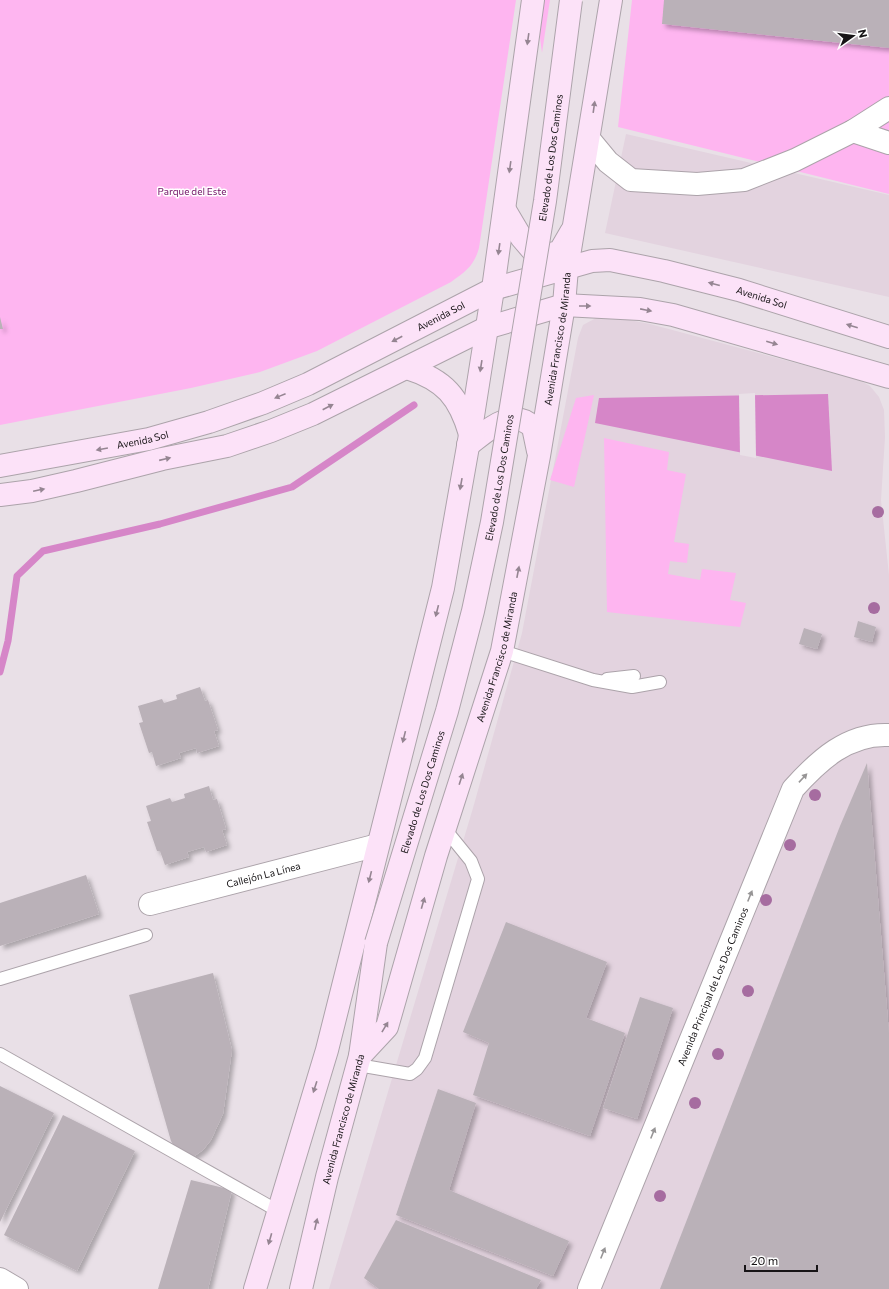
<svg xmlns="http://www.w3.org/2000/svg" width="889" height="1289" font-family="Commissioner,sans-serif">
<style>
.built{fill:#e3d3df}
.green{fill:#feb5f0}
.water{fill:#d686c8}
.pier{fill:#e9e0e7}
.lines{fill:none;stroke-linecap:round;stroke-linejoin:round}
.stream{stroke:#d686c8;stroke-width:7}
.building{fill:#bab1b8;filter:url(#shadow)}
.service-casing{stroke:#aca3aa;stroke-width:14}
.minor-casing{stroke:#aca3aa;stroke-width:24}
.secondary-casing{stroke:#aca3aa;stroke-width:24}
.service{stroke:#fff;stroke-width:12}
.minor{stroke:#fff;stroke-width:22}
.secondary{stroke:#fce2f8;stroke-width:22}
.secondary-bridge-casing{stroke:#aca3aa;stroke-width:24;stroke-linecap:butt}
.secondary-bridge{stroke:#fce2f8;stroke-width:22}
.tree{fill:#a66ca0}
.oneway{fill:#958592}
.oneway2{fill:#979596}
.labels{text-anchor:middle;stroke-width:3;stroke-linejoin:round;paint-order:stroke}
.street-label{font-size:10px;fill:#171416;stroke:#fff}
.park-label{font-size:10px;fill:#700e65;stroke:#fff}
</style>
<defs>
<filter id="shadow"><feDropShadow dx="3.5" dy="3.5" stdDeviation="2" flood-color="#0004"/></filter>
</defs>
<rect width="100%" height="100%" fill="#e9e0e7"/>
<!-- built -->
<g class="built">
<polygon points="626,134 889,195 889,297 605,233"/>
<polygon points="598,317 614,317 650,324 859,380 870,386 879,397 884,410 885,437 881,500 889,575 889,1289 329,1289 473,808 522,633 578,338 583,325"/>
</g>
<!-- green -->
<g class="green">
<path d="M0,0H516L479,248C474,266 466,271 451,282L317,351L260,372L191,388L0,425Z"/>
<polygon points="535,0 550,0 542,53"/>
<polygon points="632,0 889,0 889,194 618,127"/>
<polygon points="594,395 574,487 550,480 576,398"/>
<polygon points="604,438 669,452 667,470 686,474 674,542 689,544 687,563 670,561 668,574 700,580 702,569 736,573 730,600 746,603 740,627 607,612"/>
</g>
<!-- water -->
<polygon class="water" points="828,394 832,471 595,423 599,398"/>
<!-- pier -->
<polygon class="pier" points="755,393 756,458 740,455 739,394"/>
<g class="lines">
<!-- stream -->
<polyline class="stream" points="0,672 8,641 17,576 43,551 160,524 292,487 414,405"/>
</g>
<!-- building -->
<g class="building">
<polygon points="664,0 889,0 889,48 662,24"/>
<polygon points="0,317 3,329 0,329"/>
<polygon points="858,621 876,627 872,642 854,637"/>
<polygon points="804,628 822,634 817,649 799,644"/>
<polygon points="200,687 205,701 208,700 218,730 214,731 219,746 197,753 196,748 179,753 181,758 156,766 152,752 149,753 139,723 143,722 138,706 162,699 164,703 177,699 176,695"/>
<polygon points="867,763 889,1034 889,1289 660,1289 840,826"/>
<polygon points="209,786 213,800 217,799 226,829 222,830 227,845 206,852 204,847 187,852 189,857 165,865 160,851 157,851 147,822 151,821 146,806 170,798 172,802 185,798 184,794"/>
<polygon points="86,875 99,914 0,946 0,903"/>
<polygon points="506,922 607,962 586,1018 625,1033 590,1136 473,1095 489,1043 463,1032"/>
<polygon points="213,973 232,1050 223,1114 211,1140 203,1150 193,1157 175,1148 171,1141 129,995"/>
<polygon points="640,997 673,1008 637,1119 603,1108"/>
<polygon points="0,1086 54,1113 0,1222"/>
<polygon points="438,1089 476,1103 449,1190 569,1241 553,1276 396,1215"/>
<polygon points="63,1115 135,1151 77,1271 4,1235"/>
<polygon points="191,1180 232,1190 208,1289 158,1289"/>
<polygon points="396,1220 541,1280 536,1289 379,1289 364,1278"/>
</g>
<g class="lines">
<defs>
<g id="service">
<polyline points="502,651 593,680 632,687 660,682"/>
<polyline points="607,679 634,676"/>
<polyline points="0,979 146,935"/>
<polyline points="0,1054 278,1211"/>
<polyline points="358,1065 410,1074 417,1069 425,1058 478,879 471,861 445,829"/>
</g>
<g id="minor">
<polyline points="853,131 889,143"/>
<polyline points="589,139 608,162 631,180 697,184 744,180 795,160 853,131 889,108"/>
<path id="s1" d="M150,904L378,845"/>
<polyline points="0,1279 17,1289"/>
<path id="s2" d="M589,1289L793,789C819,760 848,733 889,735"/>
</g>
<g id="secondary">
<polyline points="505,210 521,237 533,251 552,254 560,251 571,232"/>
<path d="M407,368C445,380 459,397 470,434"/>
<path d="M468,445C486,432 511,406 533,427L538,451"/>
<path id="s3" d="M0,466L149,439L209,422L263,403L308,384L493,289L592,261L610,260L664,271L739,290L889,337"/>
<polyline points="0,495 32,491 76,481 162,459 227,446 271,431 313,414 486,328 564,305 640,309 673,315 889,377"/>
<path id="s4" d="M360,1056L387,1027L436,856L502,651L539,456L564,305L567,268L611,0"/>
<polyline points="255,1289 327,1050 443,588 470,435 493,289 533,0"/>
<path id="s5" d="M301,1289L327,1177L360,1056L376,943"/>
</g>
</defs>
<!-- service casing -->
<use href="#service" class="service-casing"/>
<!-- minor casing -->
<use href="#minor" class="minor-casing"/>
<!-- secondary casing -->
<use href="#secondary" class="secondary-casing"/>
<!-- service -->
<use href="#service" class="service"/>
<!-- minor -->
<use href="#minor" class="minor"/>
<!-- secondary -->
<use href="#secondary" class="secondary"/>
<defs>
<g id="secondary-bridge">
<path id="s6" d="M376,943L447,711L473,611L492,522L545,201L571,0"/>
</g>
</defs>
<!-- secondary-bridge casing -->
<use href="#secondary-bridge" class="secondary-bridge-casing"/>
<!-- secondary-bridge -->
<use href="#secondary-bridge" class="secondary-bridge"/>
</g>
<!-- trees -->
<g class="tree">
<circle cx="878" cy="512" r="6"/>
<circle cx="874" cy="608" r="6"/>
<circle cx="815" cy="795" r="6"/>
<circle cx="790" cy="845" r="6"/>
<circle cx="766" cy="900" r="6"/>
<circle cx="748" cy="991" r="6"/>
<circle cx="718" cy="1054" r="6"/>
<circle cx="695" cy="1103" r="6"/>
<circle cx="660" cy="1196" r="6"/>
</g>
<!-- one-way arrows -->
<defs><path id="oneway-solid" d="M-6-.8H1V-3.2L6.5 0L1 3.2V.8H-6Z"/></defs>
<g class="oneway">
<use href="#oneway-solid" transform="translate(528 39) rotate(98)"/>
<use href="#oneway-solid" transform="translate(594 107) rotate(-82)"/>
<use href="#oneway-solid" transform="translate(510 167) rotate(98)"/>
<use href="#oneway-solid" transform="translate(499 249) rotate(98)"/>
<use href="#oneway-solid" transform="translate(714 284) rotate(-165)"/>
<use href="#oneway-solid" transform="translate(585 306)"/>
<use href="#oneway-solid" transform="translate(646 310) rotate(11)"/>
<use href="#oneway-solid" transform="translate(852 326) rotate(-163)"/>
<use href="#oneway-solid" transform="translate(397 339) rotate(152)"/>
<use href="#oneway-solid" transform="translate(772 343) rotate(16)"/>
<use href="#oneway-solid" transform="translate(481 366) rotate(99)"/>
<use href="#oneway-solid" transform="translate(280 396) rotate(158)"/>
<use href="#oneway-solid" transform="translate(328 407) rotate(-27)"/>
<use href="#oneway-solid" transform="translate(102 449) rotate(170)"/>
<use href="#oneway-solid" transform="translate(165 459) rotate(-13)"/>
<use href="#oneway-solid" transform="translate(461 484) rotate(100)"/>
<use href="#oneway-solid" transform="translate(39 490) rotate(-12)"/>
<use href="#oneway-solid" transform="translate(518 572) rotate(-79)"/>
<use href="#oneway-solid" transform="translate(437 611) rotate(104)"/>
<use href="#oneway-solid" transform="translate(404 737) rotate(104)"/>
<use href="#oneway-solid" transform="translate(461 779) rotate(-72)"/>
<use href="#oneway-solid" transform="translate(370 877) rotate(104)"/>
<use href="#oneway-solid" transform="translate(423 903) rotate(-74)"/>
<use href="#oneway-solid" transform="translate(385 1027) rotate(-59)"/>
<use href="#oneway-solid" transform="translate(315 1087) rotate(108)"/>
<use href="#oneway-solid" transform="translate(316 1224) rotate(-77)"/>
<use href="#oneway-solid" transform="translate(270 1239) rotate(106)"/>
</g>
<g class="oneway2">
<use href="#oneway-solid" transform="translate(803 778) rotate(-47)"/>
<use href="#oneway-solid" transform="translate(750 896) rotate(-68)"/>
<use href="#oneway-solid" transform="translate(653 1133) rotate(-68)"/>
<use href="#oneway-solid" transform="translate(603 1253) rotate(-68)"/>
</g>
<g class="labels">
<!-- street labels -->
<g class="street-label">
<text dy="4" stroke="none"><textPath href="#s6" startOffset="806">Elevado de Los Dos Caminos</textPath></text>
<text dy="4" stroke="none"><textPath href="#s3" startOffset="805">Avenida Sol</textPath></text>
<text dy="4" stroke="none"><textPath href="#s3" startOffset="469">Avenida Sol</textPath></text>
<text dy="4" stroke="none"><textPath href="#s4" startOffset="750">Avenida Francisco de Miranda</textPath></text>
<text dy="4" stroke="none"><textPath href="#s3" startOffset="145">Avenida Sol</textPath></text>
<text dy="4" stroke="none"><textPath href="#s6" startOffset="482">Elevado de Los Dos Caminos</textPath></text>
<text dy="4" stroke="none"><textPath href="#s4" startOffset="426">Avenida Francisco de Miranda</textPath></text>
<text dy="4" stroke="none"><textPath href="#s6" startOffset="158">Elevado de Los Dos Caminos</textPath></text>
<text dy="4" stroke="none"><textPath href="#s1" startOffset="117">Callejón La Línea</textPath></text>
<text dy="4" stroke="none"><textPath href="#s2" startOffset="327">Avenida Principal de Los Dos Caminos</textPath></text>
<text dy="4" stroke="none"><textPath href="#s5" startOffset="175">Avenida Francisco de Miranda</textPath></text>
</g>
<!-- park labels -->
<g class="park-label">
<text x="192" y="195">Parque del Este</text>
</g>
</g>
<!-- north arrow -->
<g transform="translate(853 36) rotate(76)" stroke="#ffffff" stroke-width="3" paint-order="stroke">
<path d="M0-3L7 15L0 10L-7 15Z" fill="#171416"/>
<text y="-6" font-size="11" font-weight="bold" text-anchor="middle" fill="#171416">N</text>
</g>
<!-- scale -->
<path d="M745 1265v6h72v-6" fill="none" stroke="#171416" stroke-width="2"/>
<text x="751" y="1265" font-size="12" fill="#171416" stroke="#ffffff" stroke-width="3" paint-order="stroke">20 m</text>
</svg>
